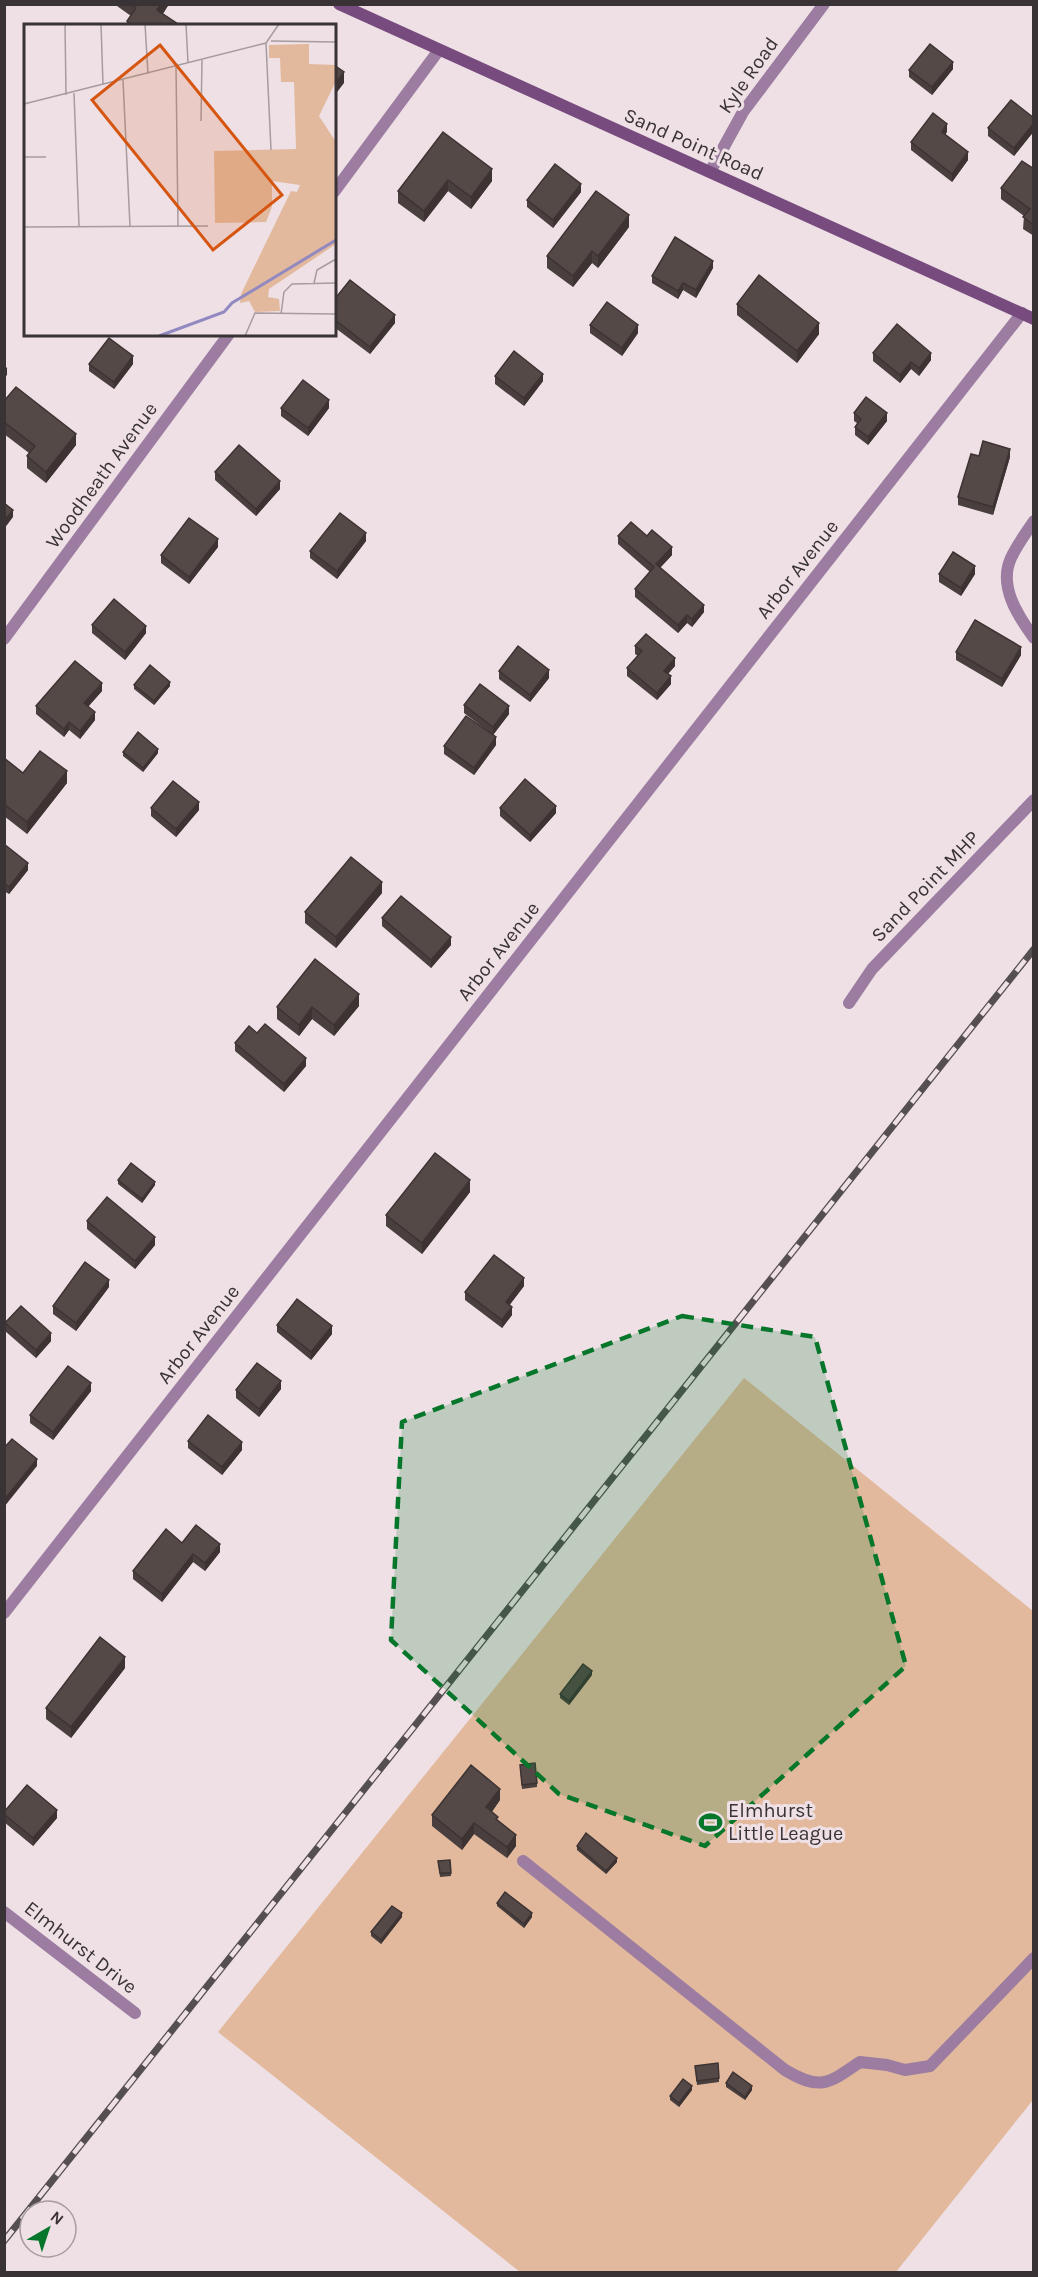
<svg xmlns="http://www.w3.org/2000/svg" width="1038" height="2277" font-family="Karla,sans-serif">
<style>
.green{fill:#e3b99d}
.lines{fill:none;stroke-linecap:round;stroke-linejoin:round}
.lane{stroke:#9c7da1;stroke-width:12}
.street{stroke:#9c7da1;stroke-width:12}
.secondary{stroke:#784b7f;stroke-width:12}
.rail-casing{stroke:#564f52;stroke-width:7}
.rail{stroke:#eee0e5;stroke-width:4.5;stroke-dasharray:14;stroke-linecap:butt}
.wall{fill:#493f3e}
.shaded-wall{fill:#3c3332}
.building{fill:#554948;stroke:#3c3332;stroke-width:1.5}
.marked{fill:#06762a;fill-opacity:0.2;stroke:#06762a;stroke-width:4.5;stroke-dasharray:12 8;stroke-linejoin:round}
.labels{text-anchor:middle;stroke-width:6;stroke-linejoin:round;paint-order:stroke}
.street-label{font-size:20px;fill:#393335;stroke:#eee0e5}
.poi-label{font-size:20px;fill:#393335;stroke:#eee0e5;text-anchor:start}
.inset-river{fill:none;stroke:#9289c1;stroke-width:3}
.inset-road{fill:none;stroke:#a69b9f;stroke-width:1.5}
.view{fill:#d65510;fill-opacity:0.15;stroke:#d65510;stroke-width:3}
.inset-edge{fill:none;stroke:#393335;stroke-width:3}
</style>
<rect width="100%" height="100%" fill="#eee0e5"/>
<!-- green -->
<polygon class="green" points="744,1378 1033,1611 1033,2100 896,2272 520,2272 218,2032"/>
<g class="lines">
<!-- lane -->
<g class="lane">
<path d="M1034,521C1026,533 1017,545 1011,558C998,586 1018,616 1034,638"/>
<path d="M523,1861L785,2070C820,2091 828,2084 860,2062L887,2065L905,2070L930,2066L1034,1958"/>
</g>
<!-- street -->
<g class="street">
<polyline points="710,172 743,112 824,4"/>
<polyline points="334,192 439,50"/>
<polyline points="4,639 229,334"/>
<polyline points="849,1003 872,969 1034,800"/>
<polyline points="4,1613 1022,313"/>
<polyline points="4,1912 135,2013"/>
</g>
<!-- secondary -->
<polyline class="secondary" points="339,4 1034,319"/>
<defs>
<polyline id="rail" points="4,2241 1034,949"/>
</defs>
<!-- rail casing -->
<use href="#rail" class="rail-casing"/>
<!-- rail -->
<use href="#rail" class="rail"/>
</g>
<!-- wall -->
<g class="wall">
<polygon points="117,4 169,4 163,14 178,26 127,26 127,21 131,16 117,6"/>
<polygon points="953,69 932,95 909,77 909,70"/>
<polygon points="1034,118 1034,131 1014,156 988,136 988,128"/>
<polygon points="443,132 492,181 471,209 448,191 424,222 398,203 398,191"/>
<polygon points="947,132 945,134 968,160 952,182 911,150 911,142"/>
<polygon points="1034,169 1034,236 1023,229 1024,216 1001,199 1001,188"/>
<polygon points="581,192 553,228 527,207 527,200"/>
<polygon points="629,227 598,268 592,263 573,287 547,268 547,256"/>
<polygon points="713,268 696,298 683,290 678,299 652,283 652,276"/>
<polygon points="334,300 395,323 370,354 334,327"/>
<polygon points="737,304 819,334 797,363 737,315"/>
<polygon points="590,325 638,333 622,356 590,333"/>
<polygon points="873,353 931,360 919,376 911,369 900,383 873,361"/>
<polygon points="89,364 133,364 114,389 89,371"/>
<polygon points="495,376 543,381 524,406 495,384"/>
<polygon points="4,401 76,445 46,483 27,468 27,456 29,453 4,434"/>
<polygon points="281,408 329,408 308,436 281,416"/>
<polygon points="854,413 887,421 868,445 855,435 855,427 857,423 854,421"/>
<polygon points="979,456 1010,457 993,515 958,505 958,497"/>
<polygon points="215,472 280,489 256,516 215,480"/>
<polygon points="618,536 647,536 672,555 660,568 704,612 692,627 687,623 678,633 635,597 635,589 650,572 618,544"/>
<polygon points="366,541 337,579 310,558 310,551"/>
<polygon points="218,547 189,584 161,563 161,555"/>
<polygon points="939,574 975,574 961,596 939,582"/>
<polygon points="92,625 146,633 125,660 92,633"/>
<polygon points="635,646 675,666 668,674 671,684 657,700 627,676 627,668 638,656 635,654"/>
<polygon points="956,652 1021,655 1002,687 956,660"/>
<polygon points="499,671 549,678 530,702 499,679"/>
<polygon points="134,685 170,686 154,705 134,689"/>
<polygon points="102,691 88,707 95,720 80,739 69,730 64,737 36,714 36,706"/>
<polygon points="464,705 509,714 493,735 464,713"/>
<polygon points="496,745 474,775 444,754 444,746"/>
<polygon points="123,752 158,753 143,772 123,756"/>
<polygon points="4,758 23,773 67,783 27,834 4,816"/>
<polygon points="151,808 199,810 176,837 151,816"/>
<polygon points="500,808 556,813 530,842 500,816"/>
<polygon points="4,844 28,870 9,894 4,891"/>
<polygon points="382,893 336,948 305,923 305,912"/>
<polygon points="382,918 451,945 431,968 382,926"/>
<polygon points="359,1006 334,1036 312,1019 299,1036 277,1019 277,1007"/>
<polygon points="257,1033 306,1066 284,1092 235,1051 235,1043"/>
<polygon points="118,1180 155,1185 142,1203 118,1184"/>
<polygon points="470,1192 422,1254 386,1226 386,1215"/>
<polygon points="87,1221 155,1245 135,1269 87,1229"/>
<polygon points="524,1286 509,1305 512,1315 502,1328 465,1300 465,1292"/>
<polygon points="109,1287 76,1331 53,1314 53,1306"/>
<polygon points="5,1323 51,1341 36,1358 5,1331"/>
<polygon points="277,1325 332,1334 311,1360 277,1332"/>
<polygon points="281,1389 259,1417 236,1398 236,1390"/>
<polygon points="91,1391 53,1440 30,1423 30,1415"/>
<polygon points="188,1441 242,1450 222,1475 188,1448"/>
<polygon points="182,1543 220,1552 205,1571 193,1562 162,1602 133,1579 133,1571"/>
<polygon points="125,1668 71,1738 46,1719 46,1708"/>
<polygon points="592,1675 569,1705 560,1698 560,1694"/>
<polygon points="520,1765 537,1783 537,1787 522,1789"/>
<polygon points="500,1800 492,1812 516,1846 507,1858 474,1834 462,1850 432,1826 432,1815"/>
<polygon points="4,1812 57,1818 33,1846 4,1822"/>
<polygon points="577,1846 617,1862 606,1874 577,1850"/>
<polygon points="450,1860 451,1876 440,1877 438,1861"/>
<polygon points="497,1903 532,1917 524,1928 497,1906"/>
<polygon points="402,1917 381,1944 371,1936 371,1932"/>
<polygon points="695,2066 719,2078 719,2082 697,2085"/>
<polygon points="726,2083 752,2090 745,2100 726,2087"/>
<polygon points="692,2090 679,2107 670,2100 670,2096"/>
</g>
<!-- shaded-wall -->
<g class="shaded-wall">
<polygon points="161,4 169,4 157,22 157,10"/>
<polygon points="953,62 953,69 932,95 932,87"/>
<polygon points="344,72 344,83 334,96 334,85"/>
<polygon points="1034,123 1034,131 1014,156 1014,148"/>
<polygon points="947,124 947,132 942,139 942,132"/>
<polygon points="968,152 968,160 952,182 952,174"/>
<polygon points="492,169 492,181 471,209 471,197"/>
<polygon points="448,180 448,191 424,222 424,211"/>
<polygon points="581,184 581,192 553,228 553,220"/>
<polygon points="629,215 629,227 598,268 598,256"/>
<polygon points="592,251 592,263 573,287 573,276"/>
<polygon points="713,261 713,268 696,298 696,290"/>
<polygon points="683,283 683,290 678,299 678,291"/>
<polygon points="395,315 395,323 370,354 370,347"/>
<polygon points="819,323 819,334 797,363 797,351"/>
<polygon points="638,325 638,333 622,356 622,348"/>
<polygon points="931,353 931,360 919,376 919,368"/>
<polygon points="133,356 133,364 114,389 114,382"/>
<polygon points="911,362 911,369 900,383 900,375"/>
<polygon points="7,367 7,375 4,378 4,370"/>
<polygon points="543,374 543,381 524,406 524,398"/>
<polygon points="329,400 329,408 308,436 308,428"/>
<polygon points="887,413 887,421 868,445 868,437"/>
<polygon points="76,434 76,445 46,483 46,472"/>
<polygon points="1010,449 1010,457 993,515 993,507"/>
<polygon points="280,481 280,489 256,516 256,509"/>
<polygon points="13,510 13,517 4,529 4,521"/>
<polygon points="366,533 366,541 337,579 337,571"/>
<polygon points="218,539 218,547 189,584 189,577"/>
<polygon points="672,547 672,555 656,572 656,564"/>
<polygon points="975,566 975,574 961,596 961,588"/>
<polygon points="704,605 704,612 692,627 692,619"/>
<polygon points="687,615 687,623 678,633 678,625"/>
<polygon points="146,626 146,633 125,660 125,652"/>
<polygon points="1021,647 1021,655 1002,687 1002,679"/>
<polygon points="675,658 675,666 664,678 664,671"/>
<polygon points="549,670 549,678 530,702 530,695"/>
<polygon points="671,676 671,684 657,700 657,693"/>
<polygon points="170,682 170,686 154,705 154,701"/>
<polygon points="102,683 102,691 84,711 84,703"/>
<polygon points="509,706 509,714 493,735 493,727"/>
<polygon points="95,712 95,720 80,739 80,731"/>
<polygon points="69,722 69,730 64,737 64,729"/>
<polygon points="496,737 496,745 474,775 474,768"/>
<polygon points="158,749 158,753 143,772 143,768"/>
<polygon points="67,771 67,783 27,834 27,822"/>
<polygon points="199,802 199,810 176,837 176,829"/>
<polygon points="556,806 556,813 530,842 530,835"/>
<polygon points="28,863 28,870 9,894 9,887"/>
<polygon points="382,882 382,893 336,948 336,937"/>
<polygon points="451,937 451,945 431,968 431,960"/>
<polygon points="359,994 359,1006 334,1036 334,1025"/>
<polygon points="312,1007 312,1019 299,1036 299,1025"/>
<polygon points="306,1058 306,1066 284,1092 284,1084"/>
<polygon points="470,1180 470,1192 422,1254 422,1243"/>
<polygon points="155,1182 155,1185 142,1203 142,1199"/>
<polygon points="155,1237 155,1245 135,1269 135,1261"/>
<polygon points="524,1278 524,1286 506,1310 506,1302"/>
<polygon points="109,1280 109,1287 76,1331 76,1323"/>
<polygon points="512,1307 512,1315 502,1328 502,1320"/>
<polygon points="332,1326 332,1334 311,1360 311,1352"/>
<polygon points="51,1333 51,1341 36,1358 36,1350"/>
<polygon points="281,1381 281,1389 259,1417 259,1409"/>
<polygon points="91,1383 91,1391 53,1440 53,1432"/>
<polygon points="242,1442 242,1450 222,1475 222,1467"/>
<polygon points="37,1459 37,1466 4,1507 4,1500"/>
<polygon points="220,1544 220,1552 205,1571 205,1563"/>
<polygon points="193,1554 193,1562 162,1602 162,1594"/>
<polygon points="125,1657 125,1668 71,1738 71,1727"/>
<polygon points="592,1671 592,1675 569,1705 569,1701"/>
<polygon points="500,1789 500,1800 486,1819 486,1807"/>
<polygon points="57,1810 57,1818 33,1846 33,1838"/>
<polygon points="474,1823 474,1834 462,1850 462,1839"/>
<polygon points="516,1835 516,1846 507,1858 507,1847"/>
<polygon points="617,1858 617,1862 606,1874 606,1871"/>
<polygon points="402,1913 402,1917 381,1944 381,1940"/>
<polygon points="532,1913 532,1917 524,1928 524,1924"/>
<polygon points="692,2086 692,2090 679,2107 679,2103"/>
<polygon points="752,2086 752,2090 745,2100 745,2097"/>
</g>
<!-- building -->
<g class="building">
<polygon points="131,4 161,4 157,10 178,24 177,26 133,26 127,21 136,8"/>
<polygon points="930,44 953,62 932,87 909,70"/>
<polygon points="334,65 344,72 334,85"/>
<polygon points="1011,100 1034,118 1034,123 1014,148 988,128"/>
<polygon points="933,113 947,124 942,132 968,152 952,174 911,142"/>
<polygon points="443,132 492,169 471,197 448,180 424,211 398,191"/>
<polygon points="1022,161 1034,169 1034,225 1023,217 1030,209 1001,188"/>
<polygon points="555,164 581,184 553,220 527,200"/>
<polygon points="596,191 629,215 598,256 592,251 573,276 547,256"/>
<polygon points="675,237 713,261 696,290 683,283 678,291 652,276"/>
<polygon points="759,275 819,323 797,351 737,304"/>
<polygon points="350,280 395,315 370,347 334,319 334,300"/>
<polygon points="607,302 638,325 622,348 590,325"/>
<polygon points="897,324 931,353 919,368 911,362 900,375 873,353"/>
<polygon points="109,338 133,356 114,382 89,364"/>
<polygon points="514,351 543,374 524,398 495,376"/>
<polygon points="303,380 329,400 308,428 281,408"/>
<polygon points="16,387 76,434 46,472 27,456 35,446 4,422 4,401"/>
<polygon points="866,397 887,413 868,437 855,427 861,419 854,413"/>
<polygon points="983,441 1010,449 993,507 958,497 971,454 979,456"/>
<polygon points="239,445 280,481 256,509 215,472"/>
<polygon points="4,503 13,510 4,521"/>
<polygon points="340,513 366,533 337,571 310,551"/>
<polygon points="189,518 218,539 189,577 161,555"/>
<polygon points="631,522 647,536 652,530 672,547 656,564 704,605 692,619 687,615 678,625 635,589 654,567 618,536"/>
<polygon points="953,552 975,566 961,588 939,574"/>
<polygon points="114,599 146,626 125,652 92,625"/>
<polygon points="975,620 1021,647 1002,679 956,652"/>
<polygon points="646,634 675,658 664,671 671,676 657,693 627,668 642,651 635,646"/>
<polygon points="518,646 549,670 530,695 499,671"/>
<polygon points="75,661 102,683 84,703 95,712 80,731 69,722 64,729 36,706"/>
<polygon points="150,665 170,682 154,701 134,685"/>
<polygon points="480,684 509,706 493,727 464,705"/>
<polygon points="466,716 496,737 474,768 444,746"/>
<polygon points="138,732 158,749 143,768 123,752"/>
<polygon points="40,751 67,771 27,822 4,804 4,758 23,773"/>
<polygon points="525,779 556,806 530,835 500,808"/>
<polygon points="173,781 199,802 176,829 151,808"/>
<polygon points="4,844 28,863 9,887 4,883"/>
<polygon points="351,857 382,882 336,937 305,912"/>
<polygon points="401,896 451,937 431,960 382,918"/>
<polygon points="315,959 359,994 334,1025 312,1007 299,1025 277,1007"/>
<polygon points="265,1024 306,1058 284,1084 235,1043 249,1026 257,1033"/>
<polygon points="435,1153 470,1180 422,1243 386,1215"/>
<polygon points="131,1163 155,1182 142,1199 118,1180"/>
<polygon points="107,1197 155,1237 135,1261 87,1221"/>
<polygon points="494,1255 524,1278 506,1302 512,1307 502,1320 465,1292"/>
<polygon points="85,1262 109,1280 76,1323 53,1306"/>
<polygon points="297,1299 332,1326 311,1352 277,1325"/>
<polygon points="21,1306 51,1333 36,1350 5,1323"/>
<polygon points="257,1363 281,1381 259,1409 236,1390"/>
<polygon points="68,1366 91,1383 53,1432 30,1415"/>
<polygon points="208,1415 242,1442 222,1467 188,1441"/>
<polygon points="12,1439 37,1459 4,1500 4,1448"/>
<polygon points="196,1525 220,1544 205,1563 193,1554 162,1594 133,1571 166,1529 182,1543"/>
<polygon points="100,1637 125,1657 71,1727 46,1708"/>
<polygon points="583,1664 592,1671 569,1701 560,1694"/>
<polygon points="535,1763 537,1783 522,1785 520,1765"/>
<polygon points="471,1765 500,1789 486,1807 498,1817 496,1819 516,1835 507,1847 474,1823 462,1839 432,1815"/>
<polygon points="27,1785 57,1810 33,1838 4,1814 4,1812"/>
<polygon points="586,1833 617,1858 606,1871 577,1846"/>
<polygon points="450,1860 451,1873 440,1873 438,1861"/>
<polygon points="505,1892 532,1913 524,1924 497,1903"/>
<polygon points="392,1906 402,1913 381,1940 371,1932"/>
<polygon points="718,2063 719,2078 697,2081 695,2066"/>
<polygon points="733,2072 752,2086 745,2097 726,2083"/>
<polygon points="683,2079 692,2086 679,2103 670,2096"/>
</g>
<!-- marked area -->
<path class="marked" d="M682,1316L815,1337L906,1666L705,1846L559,1794L391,1640L402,1422Z"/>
<!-- icons -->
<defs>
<symbol id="stadium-bare" viewBox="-9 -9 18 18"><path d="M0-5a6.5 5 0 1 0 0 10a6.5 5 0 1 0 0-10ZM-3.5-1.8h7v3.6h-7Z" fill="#06762a" stroke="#eee0e5" stroke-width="2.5" paint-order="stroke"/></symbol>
</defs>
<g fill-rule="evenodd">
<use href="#stadium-bare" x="694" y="1806" width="33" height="33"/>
</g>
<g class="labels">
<!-- street labels -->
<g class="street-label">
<text transform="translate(748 75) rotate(-55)" y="7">Kyle Road</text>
<text transform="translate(694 144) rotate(24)" y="7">Sand Point Road</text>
<text transform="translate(101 475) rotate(-54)" y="7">Woodheath Avenue</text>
<text transform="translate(797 569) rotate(-52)" y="7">Arbor Avenue</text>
<text transform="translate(925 886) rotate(-46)" y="7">Sand Point MHP</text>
<text transform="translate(498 951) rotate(-52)" y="7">Arbor Avenue</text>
<text transform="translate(198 1334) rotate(-52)" y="7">Arbor Avenue</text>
<text transform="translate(81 1947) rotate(38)" y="7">Elmhurst Drive</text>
</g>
<!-- poi labels -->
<g class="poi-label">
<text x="728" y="1817">Elmhurst<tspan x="728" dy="23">Little League</tspan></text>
</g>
</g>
<!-- overview -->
<g transform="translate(24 24)">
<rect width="312" height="312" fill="#eee0e5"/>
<path d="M285,20V40L312,41V57L295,92L312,118V220L245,265L244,273L255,275L256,287L231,288L225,277L216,279L217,270L267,167L273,168L276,161L248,157V183L242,198L191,199L190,127L272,125L270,58H257L256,34H245V21Z" fill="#e3b99d"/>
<path class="inset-river" d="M135,312L200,288L208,279L312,216"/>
<path class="inset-road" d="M41,0L42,71M77,0L79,61M121,0L124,50M162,0L164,39M247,17L312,18M242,19L247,126M152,42L154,202M99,56L106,202M50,69L55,202M0,80L242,19L255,0M177,97L178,36M0,133H22M0,203L184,202M290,259L293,246L312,235M257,290L260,268L268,260L312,259M221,312L231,289L312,290"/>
<path class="view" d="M136,21L258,171L189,226L68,76Z"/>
<rect width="312" height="312" class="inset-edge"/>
</g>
<!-- border -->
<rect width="1038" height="2277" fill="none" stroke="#393335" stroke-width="12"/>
<!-- north arrow -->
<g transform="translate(48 2229) rotate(39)"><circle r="28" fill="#eee0e5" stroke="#a69b9f" stroke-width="1.5"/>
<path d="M0-4.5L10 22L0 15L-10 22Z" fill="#06762a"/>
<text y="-9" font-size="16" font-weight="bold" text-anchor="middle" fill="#393335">N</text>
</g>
</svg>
